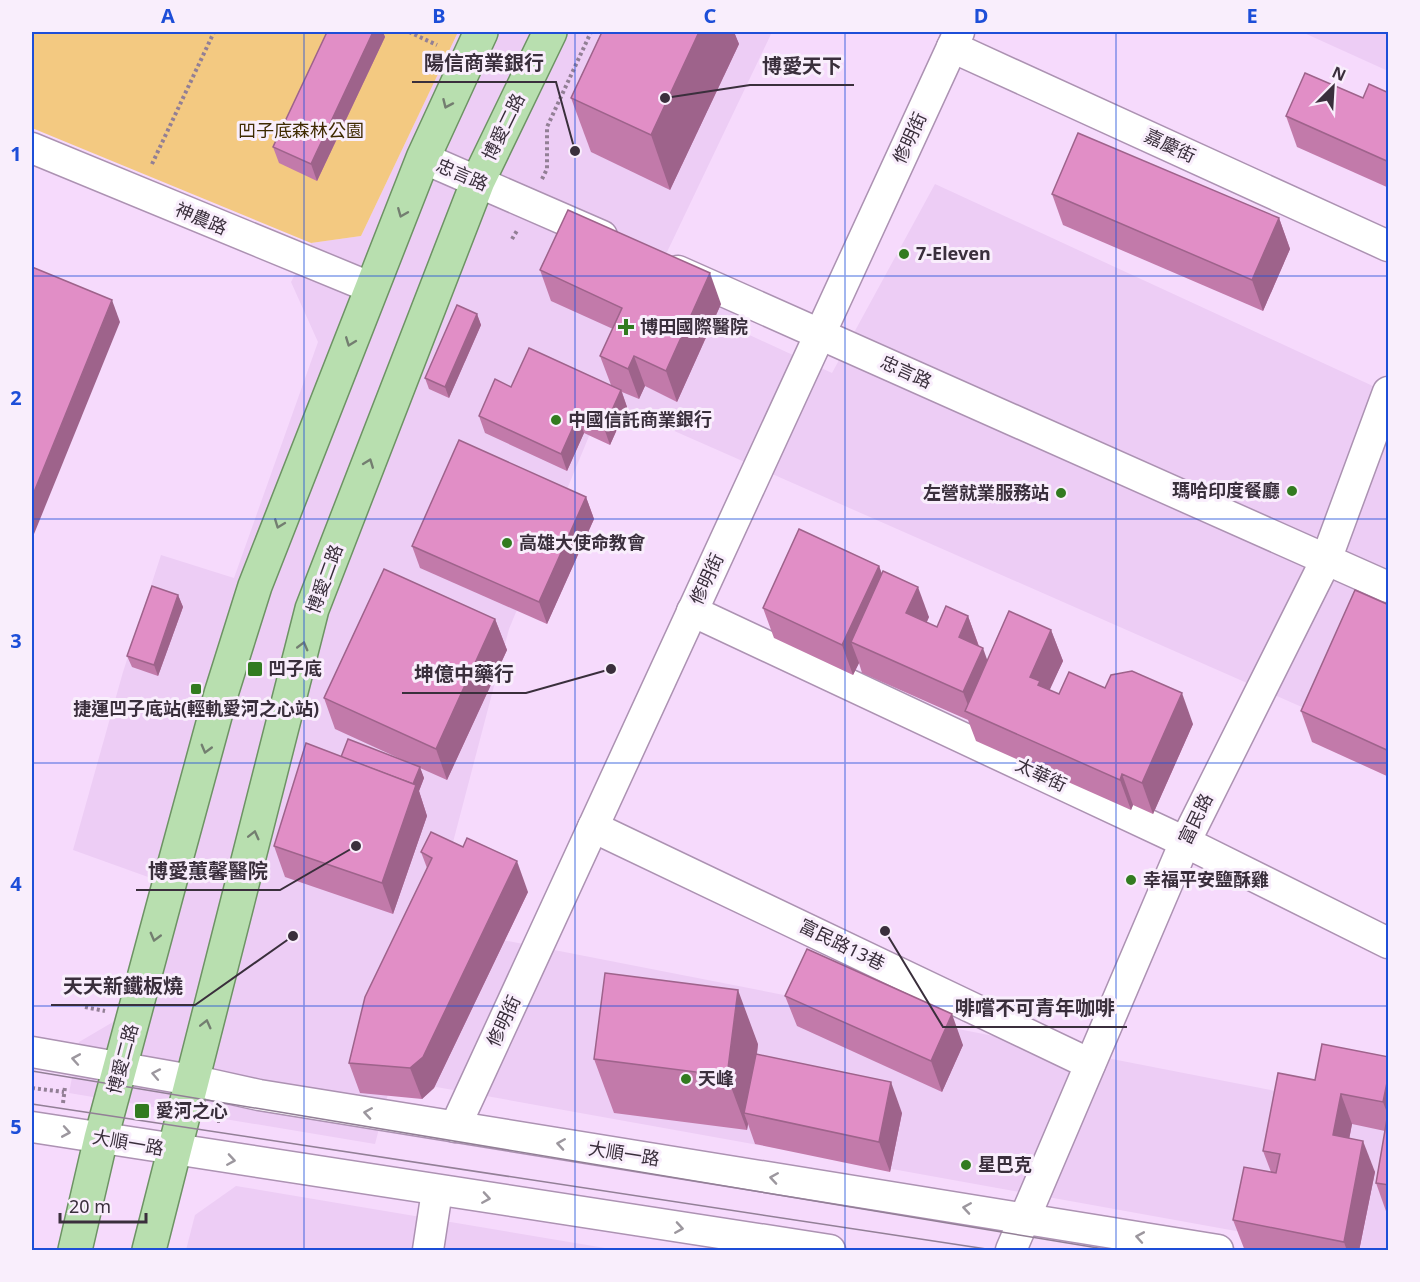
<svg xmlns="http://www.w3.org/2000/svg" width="1420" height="1282" font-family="'Noto Sans','Noto Sans TC',sans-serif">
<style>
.built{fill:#edcdf5}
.green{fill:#f3c981}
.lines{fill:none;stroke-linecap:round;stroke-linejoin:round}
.minor-casing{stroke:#ac92b2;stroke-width:33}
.major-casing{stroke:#6d9364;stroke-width:36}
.path{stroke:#927f95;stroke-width:4;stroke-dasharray:3 3;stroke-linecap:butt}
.minor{stroke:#fff;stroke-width:30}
.major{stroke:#b8dfaf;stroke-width:33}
.tram{stroke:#927f96;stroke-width:1.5}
.wall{fill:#c27aaa}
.shaded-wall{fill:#9e638b}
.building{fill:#e18ec6;stroke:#9e638b;stroke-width:1.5}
.oneway{stroke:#737e70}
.oneway2{stroke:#9c979e}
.grid{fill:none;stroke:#1d4ed8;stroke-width:1.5;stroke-opacity:0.55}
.poi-dot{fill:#327b20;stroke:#f9eefc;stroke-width:2}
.labels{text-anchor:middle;stroke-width:6;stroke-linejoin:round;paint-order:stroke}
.street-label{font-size:18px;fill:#3a2f3c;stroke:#f9eefc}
.park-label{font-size:18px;fill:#3e2a01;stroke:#f9eefc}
.poi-label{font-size:18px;font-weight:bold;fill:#3a2f3c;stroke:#f9eefc;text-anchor:start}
.leader{fill:none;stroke:#3a2f3c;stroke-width:2}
.callout-dot{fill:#3a2f3c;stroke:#f9eefc;stroke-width:2}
.callout-label{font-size:20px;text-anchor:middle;font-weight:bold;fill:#3a2f3c;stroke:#f9eefc;stroke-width:6;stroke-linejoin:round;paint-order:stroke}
.neatline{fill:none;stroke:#1d4ed8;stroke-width:2}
.grid-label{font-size:20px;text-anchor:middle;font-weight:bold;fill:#1d4ed8}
</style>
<rect width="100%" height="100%" fill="#f6dafc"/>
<!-- built -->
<g class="built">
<polygon points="458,32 772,32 658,271 737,308 730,326 832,373 935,184 1388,393 1388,745 604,400 509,629 431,926 1388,1113 1388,1250 1342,1250 392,1079 375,1144 69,1093 79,1042 113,1022 162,882 73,850 123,672 161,555 234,578 318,342 291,282 311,243 361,236"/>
<polygon points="1302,32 1388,32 1388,71"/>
<polygon points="236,1186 617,1250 186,1250 195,1215"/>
</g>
<!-- green -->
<polygon class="green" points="32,32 458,32 361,236 311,243 32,128"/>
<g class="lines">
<defs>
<g id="minor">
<polyline points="952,47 1388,246"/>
<polyline points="32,148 372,288"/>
<polyline points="423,158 602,236"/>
<polyline points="678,271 1388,587"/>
<polyline points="692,611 1185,842 1388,943"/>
<polyline points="593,827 1090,1064"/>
<polyline points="32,1052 191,1080 259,1095 1218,1250"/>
<polyline points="32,1127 830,1250"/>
<polyline points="455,1127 959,32"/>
<polyline points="428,1250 437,1191"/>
<polyline points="1011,1250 1185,842 1326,560 1388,392"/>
</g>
<g id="major">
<polyline points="75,1250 101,1138 170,881 221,694 255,586 423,158 481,32"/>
<polyline points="149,1250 312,609 478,181 550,32"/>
</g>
</defs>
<!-- minor casing -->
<use href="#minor" class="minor-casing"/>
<!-- major casing -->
<use href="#major" class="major-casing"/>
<!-- path -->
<g class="path">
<polyline points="409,32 437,45"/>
<polyline points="152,164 214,32"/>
<polyline points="542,179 547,169 547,127 591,32"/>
<polyline points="512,239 518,229"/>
<polyline points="85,1007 105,1011"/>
<polyline points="32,1088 64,1092"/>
<polyline points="63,1103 65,1087"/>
<polyline points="217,1121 223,1121"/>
</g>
<!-- minor -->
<use href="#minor" class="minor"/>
<!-- major -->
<use href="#major" class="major"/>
<!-- tram -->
<g class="tram">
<polyline points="32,1071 1110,1250"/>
<polyline points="32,1104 993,1250"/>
</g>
</g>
<!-- wall -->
<g class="wall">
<polygon points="327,32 383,32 385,37 317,181 279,163 273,147"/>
<polygon points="602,32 734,32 739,44 670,190 591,152 571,98"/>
<polygon points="1389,93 1389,188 1297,147 1286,116 1363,98"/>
<polygon points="1052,194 1279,218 1290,249 1263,311 1063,225"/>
<polygon points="540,270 721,304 677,402 645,386 639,399 622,392 627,407 610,445 584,433 567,471 485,433 479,416 511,387 611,385 600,356 613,329 551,301"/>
<polygon points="477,314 481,325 449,398 429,389 425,378"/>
<polygon points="586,497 594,519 547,624 420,568 412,546"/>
<polygon points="879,566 882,574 929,617 926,623 937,627 968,616 979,646 987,660 1051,630 1063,661 1049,690 1059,694 1105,688 1193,724 1153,814 1133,805 1131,810 976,741 968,720 862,673 859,663 853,675 774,638 763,608"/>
<polygon points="178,595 183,607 158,676 132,667 127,656"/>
<polygon points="1389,605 1389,777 1312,742 1301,711"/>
<polygon points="495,619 507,650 447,780 420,768 424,778 419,791 427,816 393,914 285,877 274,846 341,757 407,762 335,729 324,698"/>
<polygon points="421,852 528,892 434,1088 422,1099 360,1093 349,1063 427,868"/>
<polygon points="785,996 963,1045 942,1092 797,1026"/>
<polygon points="758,1044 757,1054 902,1113 890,1172 755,1144 748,1124 747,1130 614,1113 594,1059"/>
<polygon points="1389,1057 1389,1214 1387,1214 1376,1183 1385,1131 1352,1124 1349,1139 1375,1172 1359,1251 1245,1251 1233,1220 1271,1172 1263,1151 1315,1080"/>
</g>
<!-- shaded-wall -->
<g class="shaded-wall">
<polygon points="373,32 383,32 385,37 317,181 311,164"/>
<polygon points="699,32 734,32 739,44 670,190 651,135"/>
<polygon points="1279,218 1290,249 1263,311 1252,280"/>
<polygon points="710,273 721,304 677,402 666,371"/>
<polygon points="112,300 120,322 32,539 32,497"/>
<polygon points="477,314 481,325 449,398 445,387"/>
<polygon points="634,356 645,386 639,399 628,369"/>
<polygon points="621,390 627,407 610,445 604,428"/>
<polygon points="578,416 584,433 567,471 561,454"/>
<polygon points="586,497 594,519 547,624 539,602"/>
<polygon points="879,566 890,597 851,642 859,663 853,675 842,645"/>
<polygon points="918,587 929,617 917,644 906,613"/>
<polygon points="178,595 183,607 158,676 154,665"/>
<polygon points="968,616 979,647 959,637"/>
<polygon points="495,619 507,650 447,780 436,749"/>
<polygon points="1051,630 1063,661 1046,698 1030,677"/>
<polygon points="983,648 994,679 971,713 963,692"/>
<polygon points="1182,693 1193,724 1153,814 1142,783"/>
<polygon points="420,767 424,778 419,791 427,816 393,914 382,883 410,791"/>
<polygon points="1122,774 1133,805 1131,810 1120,780"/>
<polygon points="517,861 528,892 434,1088 422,1099 410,1068"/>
<polygon points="738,990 758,1044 749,1114 744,1113 748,1124 747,1130 727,1076"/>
<polygon points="952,1014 963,1045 942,1092 931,1061"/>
<polygon points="1389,1073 1389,1118 1383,1102"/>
<polygon points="891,1082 902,1113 890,1172 879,1142"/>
<polygon points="1341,1094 1352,1124 1344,1166 1333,1135"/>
<polygon points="1363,1141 1375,1172 1359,1251 1347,1251 1344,1242"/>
</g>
<!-- building -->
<g class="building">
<polygon points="327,32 373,32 311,164 273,147"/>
<polygon points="602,32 699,32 651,135 571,98"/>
<polygon points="1305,73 1363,98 1369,84 1389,93 1389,162 1286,116"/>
<polygon points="1078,133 1279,218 1252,280 1052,194"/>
<polygon points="568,210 710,273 666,371 634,356 628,369 600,356 622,308 540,270"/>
<polygon points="32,267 112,300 32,497"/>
<polygon points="457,305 477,314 445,387 425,378"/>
<polygon points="529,348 621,390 604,428 578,416 561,454 479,416 495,379 511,387"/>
<polygon points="459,440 586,497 539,602 412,546"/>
<polygon points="799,529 879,566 842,645 763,608"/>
<polygon points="384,569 495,619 436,749 324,698"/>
<polygon points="883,571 918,587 906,613 937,627 946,606 968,616 959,637 983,648 963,692 851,642"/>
<polygon points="152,586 178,595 154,665 127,656"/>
<polygon points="1355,590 1389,605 1389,751 1301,711"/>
<polygon points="1009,611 1051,630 1030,677 1040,681 1038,685 1059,694 1069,672 1105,688 1111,675 1132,671 1182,693 1142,783 1122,774 1120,780 965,711"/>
<polygon points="348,739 420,767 413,784 341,757"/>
<polygon points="306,743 416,785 382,883 274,846"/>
<polygon points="431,832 463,847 467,838 517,861 423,1057 410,1068 349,1063 365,997 432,858 421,852"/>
<polygon points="807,949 952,1014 931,1061 785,996"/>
<polygon points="605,973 738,990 727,1076 594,1059"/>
<polygon points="1322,1044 1389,1057 1389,1073 1383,1102 1341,1094 1333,1135 1363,1141 1344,1242 1233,1220 1244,1167 1276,1173 1280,1154 1263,1151 1278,1073 1315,1080"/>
<polygon points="756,1054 891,1082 879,1142 744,1113"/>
<polygon points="1389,1107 1389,1185 1376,1183"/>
</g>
<!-- one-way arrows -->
<defs><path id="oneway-chevron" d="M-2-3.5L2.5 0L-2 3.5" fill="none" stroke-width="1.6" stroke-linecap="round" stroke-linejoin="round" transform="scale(1.5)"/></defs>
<g class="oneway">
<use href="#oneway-chevron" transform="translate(447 104) rotate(114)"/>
<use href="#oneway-chevron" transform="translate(402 213) rotate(112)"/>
<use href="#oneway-chevron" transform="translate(350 342) rotate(111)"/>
<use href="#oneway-chevron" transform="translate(369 463) rotate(-69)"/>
<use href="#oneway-chevron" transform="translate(279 524) rotate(111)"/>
<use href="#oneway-chevron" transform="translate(303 646) rotate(-75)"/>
<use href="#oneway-chevron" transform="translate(206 749) rotate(105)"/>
<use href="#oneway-chevron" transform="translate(254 835) rotate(-76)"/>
<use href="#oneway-chevron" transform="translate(155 937) rotate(105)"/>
<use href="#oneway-chevron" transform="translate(206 1024) rotate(-76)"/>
</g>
<g class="oneway2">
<use href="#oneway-chevron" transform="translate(76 1059) rotate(-170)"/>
<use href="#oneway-chevron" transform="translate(156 1074) rotate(-169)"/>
<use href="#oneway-chevron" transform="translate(368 1113) rotate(-171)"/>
<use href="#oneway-chevron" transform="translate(66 1132) rotate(10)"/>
<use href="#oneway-chevron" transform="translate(561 1144) rotate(-171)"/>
<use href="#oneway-chevron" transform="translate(231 1160) rotate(9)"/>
<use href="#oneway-chevron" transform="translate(774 1178) rotate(-171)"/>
<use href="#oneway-chevron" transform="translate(486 1198) rotate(9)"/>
<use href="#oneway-chevron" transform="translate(967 1208) rotate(-171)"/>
<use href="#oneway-chevron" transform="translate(679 1228) rotate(9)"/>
<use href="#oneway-chevron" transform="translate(1140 1237) rotate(-170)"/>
</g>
<!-- grid -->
<path class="grid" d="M304,32V1250M575,32V1250M845,32V1250M1116,32V1250M32,276H1388M32,519H1388M32,763H1388M32,1006H1388"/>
<!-- markers -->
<g class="poi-dot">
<circle cx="904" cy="254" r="6"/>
<path d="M623 318h6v6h6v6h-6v6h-6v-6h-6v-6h6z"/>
<circle cx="556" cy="420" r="6"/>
<circle cx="1292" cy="491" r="6"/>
<circle cx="1061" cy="493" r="6"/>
<circle cx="507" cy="543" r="6"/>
<rect x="247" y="661" width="16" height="16" rx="3"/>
<rect x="190" y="683" width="12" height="12" rx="3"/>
<circle cx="1131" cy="880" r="6"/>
<circle cx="686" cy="1079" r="6"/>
<rect x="134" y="1103" width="16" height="16" rx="3"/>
<circle cx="966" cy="1165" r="6"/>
</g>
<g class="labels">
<!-- street labels -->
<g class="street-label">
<text transform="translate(504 127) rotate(-64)" y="6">博愛二路</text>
<text transform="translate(910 138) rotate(-65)" y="6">修明街</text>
<text transform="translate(1170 146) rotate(25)" y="6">嘉慶街</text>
<text transform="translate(462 175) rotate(23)" y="6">忠言路</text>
<text transform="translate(201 219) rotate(23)" y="6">神農路</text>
<text transform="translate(906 372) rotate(24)" y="6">忠言路</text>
<text transform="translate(325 579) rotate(-70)" y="6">博愛二路</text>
<text transform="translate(707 579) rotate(-65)" y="6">修明街</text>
<text transform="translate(1041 775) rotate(25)" y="6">太華街</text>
<text transform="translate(1196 819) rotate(-64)" y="6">富民路</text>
<text transform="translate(842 945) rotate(26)" y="6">富民路13巷</text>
<text transform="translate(504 1021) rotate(-65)" y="6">修明街</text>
<text transform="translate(123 1059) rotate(-75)" y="6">博愛二路</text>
<text transform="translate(128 1143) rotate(10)" y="6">大順一路</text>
<text transform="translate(624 1154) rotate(9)" y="6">大順一路</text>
</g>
<!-- park labels -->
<g class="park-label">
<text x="301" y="137">凹子底森林公園</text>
</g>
<!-- poi labels -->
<g class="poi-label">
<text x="916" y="260">7-Eleven</text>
<text x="640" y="333">博田國際醫院</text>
<text x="568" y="426">中國信託商業銀行</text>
<text x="1280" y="497" text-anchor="end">瑪哈印度餐廳</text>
<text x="1049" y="499" text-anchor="end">左營就業服務站</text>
<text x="519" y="549">高雄大使命教會</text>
<text x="268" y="675">凹子底</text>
<text x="196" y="715" text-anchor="middle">捷運凹子底站(輕軌愛河之心站)</text>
<text x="1143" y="886">幸福平安鹽酥雞</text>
<text x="698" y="1085">天峰</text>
<text x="156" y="1117">愛河之心</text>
<text x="978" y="1171">星巴克</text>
</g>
</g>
<!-- callouts -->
<path class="leader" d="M575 151L556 82H412M665 98L750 85H854M611 669L526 693H402M356 846L280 890H136M293 936L195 1005H51M885 931L943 1027H1127"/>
<g class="callout-dot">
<circle cx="575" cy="151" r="6"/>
<circle cx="665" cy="98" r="6"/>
<circle cx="611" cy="669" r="6"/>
<circle cx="356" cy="846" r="6"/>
<circle cx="293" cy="936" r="6"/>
<circle cx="885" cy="931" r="6"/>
</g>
<g class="callout-label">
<text x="484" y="70">陽信商業銀行</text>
<text x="802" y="73">博愛天下</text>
<text x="464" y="681">坤億中藥行</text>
<text x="208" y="878">博愛蕙馨醫院</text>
<text x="123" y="993">天天新鐵板燒</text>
<text x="1035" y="1015">啡嚐不可青年咖啡</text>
</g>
<!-- border -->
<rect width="1420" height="1282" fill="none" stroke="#f9eefc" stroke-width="66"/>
<!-- north arrow -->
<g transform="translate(1333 87) rotate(24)" stroke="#f9eefc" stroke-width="4.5" paint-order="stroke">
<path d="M0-4.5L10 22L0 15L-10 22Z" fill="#3a2f3c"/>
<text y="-9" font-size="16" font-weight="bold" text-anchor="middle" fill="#3a2f3c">N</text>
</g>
<!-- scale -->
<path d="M60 1213v9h86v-9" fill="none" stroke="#3a2f3c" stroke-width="3"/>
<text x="69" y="1213" font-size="18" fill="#3a2f3c" stroke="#f9eefc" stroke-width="4.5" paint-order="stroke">20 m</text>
<rect x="33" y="33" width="1354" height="1216" class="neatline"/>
<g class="grid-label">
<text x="168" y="23">A</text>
<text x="439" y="23">B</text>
<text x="710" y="23">C</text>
<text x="981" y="23">D</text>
<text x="1252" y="23">E</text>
<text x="16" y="161">1</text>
<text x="16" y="405">2</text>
<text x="16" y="648">3</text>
<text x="16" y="891">4</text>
<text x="16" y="1134">5</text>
</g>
</svg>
